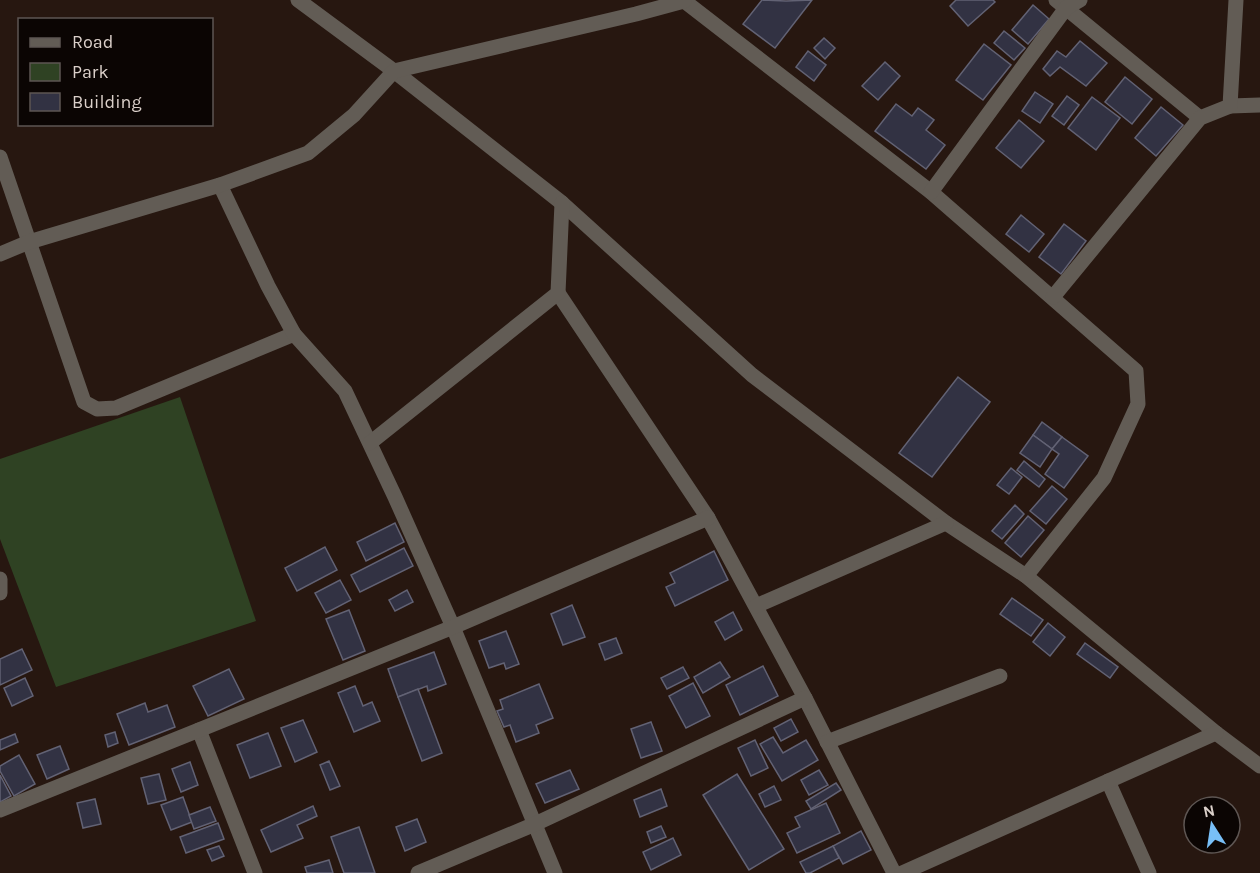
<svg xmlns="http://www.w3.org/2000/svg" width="1260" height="873" font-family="Karla,sans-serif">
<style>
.green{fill:#2f4223}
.building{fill:#323243;stroke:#626274;stroke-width:1.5}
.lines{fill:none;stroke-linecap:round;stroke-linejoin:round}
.minor{stroke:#625c55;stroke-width:15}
</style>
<rect width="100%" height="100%" fill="#271710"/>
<!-- green -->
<polygon class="green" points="180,397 256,621 56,687 0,539 0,459"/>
<!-- building -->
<g class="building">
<polygon points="762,0 786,1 812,0 775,48 743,24"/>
<polygon points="956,0 993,0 995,2 968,26 950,6"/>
<polygon points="1033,5 1049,19 1028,44 1012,30"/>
<polygon points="1004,31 1025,48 1014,60 994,43"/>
<polygon points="824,38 835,48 825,59 814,48"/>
<polygon points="1080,41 1107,63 1086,86 1060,67 1050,76 1043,69 1057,51 1066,57"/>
<polygon points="984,44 1011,65 983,100 956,80"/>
<polygon points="808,51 826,65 814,81 796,67"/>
<polygon points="885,62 900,76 878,100 862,86"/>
<polygon points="1125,77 1152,99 1132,124 1105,102"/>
<polygon points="1035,92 1053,104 1040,123 1022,111"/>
<polygon points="1067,96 1079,105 1064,125 1052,116"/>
<polygon points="1092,97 1120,118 1096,150 1068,128"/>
<polygon points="896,104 912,116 918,108 934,120 926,130 945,145 926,169 875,131"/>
<polygon points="1161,107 1183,125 1156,156 1135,138"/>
<polygon points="1019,120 1044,141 1021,168 996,148"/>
<polygon points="1021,215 1044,234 1029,252 1006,234"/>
<polygon points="1064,224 1086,241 1061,274 1039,257"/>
<polygon points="958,377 990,402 932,477 899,453"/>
<polygon points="1042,422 1062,437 1052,449 1033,435"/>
<polygon points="1033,435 1052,449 1040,467 1020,453"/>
<polygon points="1062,437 1088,456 1064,488 1045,474 1059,454 1052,449"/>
<polygon points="1024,461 1045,479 1039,487 1017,470"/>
<polygon points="1011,468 1022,477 1009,494 997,485"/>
<polygon points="1052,486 1067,499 1046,524 1030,511"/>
<polygon points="1015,505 1024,514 1002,539 992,531"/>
<polygon points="1028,516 1044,530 1021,557 1005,543"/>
<polygon points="395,523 404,542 366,561 357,542"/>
<polygon points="325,547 337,570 297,591 285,568"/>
<polygon points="404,548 413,566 360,592 351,575"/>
<polygon points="714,551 728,580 675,606 666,587 675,583 670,573"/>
<polygon points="340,580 351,600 326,613 315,593"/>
<polygon points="407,590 413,602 395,611 389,600"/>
<polygon points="1012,598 1043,620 1031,636 1000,614"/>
<polygon points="572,605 585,637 563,645 551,614"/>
<polygon points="349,610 365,651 343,660 326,619"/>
<polygon points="733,612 742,630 725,640 715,622"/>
<polygon points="1048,623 1065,637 1050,656 1033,642"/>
<polygon points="506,631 519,664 506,669 504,663 489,668 479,641"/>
<polygon points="616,638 622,653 605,660 599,644"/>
<polygon points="1085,643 1118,667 1110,678 1077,654"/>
<polygon points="22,649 32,670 0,685 0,659"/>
<polygon points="434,652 446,684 428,691 427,686 398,697 388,669"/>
<polygon points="720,662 730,677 703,693 694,677"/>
<polygon points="763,666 778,696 740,715 726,685"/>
<polygon points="683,667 689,678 667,689 661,678"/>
<polygon points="229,669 244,699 208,716 193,686"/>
<polygon points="25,678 33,696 12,706 4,688"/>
<polygon points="693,683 710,716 686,728 669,696"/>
<polygon points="539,684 553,718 536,725 539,733 516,742 510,725 504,727 497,711 503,709 500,700"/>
<polygon points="355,686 363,706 372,702 380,721 354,732 338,693"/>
<polygon points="418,689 442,753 422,761 398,697"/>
<polygon points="145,703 148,712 167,705 175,727 129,745 117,714"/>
<polygon points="791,719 798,732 781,741 774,728"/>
<polygon points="303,720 317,752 295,762 281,728"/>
<polygon points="651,722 662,751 641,758 631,729"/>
<polygon points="115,732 118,743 108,747 105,735"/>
<polygon points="268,733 281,766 250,778 237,745"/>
<polygon points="15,734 18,742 0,750 0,740"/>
<polygon points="773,737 783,753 806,740 818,760 782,781 760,744"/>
<polygon points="755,740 768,768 751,776 738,748"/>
<polygon points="60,746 69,769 47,779 37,755"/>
<polygon points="19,755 35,784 14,796 0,771 0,766"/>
<polygon points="329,761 340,786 330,790 320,765"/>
<polygon points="190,762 198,785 181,792 172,769"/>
<polygon points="570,770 579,789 545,803 536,784"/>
<polygon points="819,770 828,785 809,795 801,780"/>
<polygon points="159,774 166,800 148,804 141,778"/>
<polygon points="737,774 784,849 749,870 703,795"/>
<polygon points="0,775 11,796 0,802"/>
<polygon points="836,783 841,790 811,809 806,801"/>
<polygon points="774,786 781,800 765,807 759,794"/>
<polygon points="661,789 667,806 640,817 634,800"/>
<polygon points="183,797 192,822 171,830 161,805"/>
<polygon points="95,799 101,824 83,828 77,803"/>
<polygon points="826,803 840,833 797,853 787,833 800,827 795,817"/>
<polygon points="313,806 317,816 297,825 303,838 271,852 261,830"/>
<polygon points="210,807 216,821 194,829 189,815"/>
<polygon points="417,819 426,842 405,851 396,827"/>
<polygon points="218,823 224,839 186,853 180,837"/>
<polygon points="661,826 666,837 651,843 647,832"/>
<polygon points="359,827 375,873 344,873 331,837"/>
<polygon points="861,831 871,850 843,864 833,846"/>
<polygon points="673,838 681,855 651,870 643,852"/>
<polygon points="219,846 224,856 212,861 207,850"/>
<polygon points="833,846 839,858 810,873 806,873 800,862"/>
<polygon points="329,860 333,873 307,873 305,867"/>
</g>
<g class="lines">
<!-- minor -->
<g class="minor">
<polyline points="298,0 394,71 562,203 752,375 946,523 1026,576 1216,733 1260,766"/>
<polyline points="683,0 931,192 1136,371 1138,404 1104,478 1026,576"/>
<polyline points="1056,0 1200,118"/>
<polyline points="1230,106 1260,105"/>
<polyline points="0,157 84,402 97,409 116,408 294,334"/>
<polyline points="220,185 268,286 294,334 345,391 395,497 453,627 555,873"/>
<polyline points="931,192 1066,8 1080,0"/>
<polyline points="0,254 29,242 220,185 308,153 354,115 394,71 636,14 684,1"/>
<polyline points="558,293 708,518 805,698 894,873"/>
<polyline points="1053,297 1200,118 1230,106 1236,0"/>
<polyline points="370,443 558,293 562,203"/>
<polyline points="0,579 0,593"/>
<polyline points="756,606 946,523"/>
<polyline points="199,730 255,873"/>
<polyline points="827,742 1000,676"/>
<polyline points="1108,781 1149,873"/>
<polyline points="0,810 199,730 453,627 708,518"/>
<polyline points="418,873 535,824 805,698"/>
<polyline points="902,873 1216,733"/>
</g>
</g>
<!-- legend -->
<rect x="18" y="18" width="195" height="108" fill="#0b0503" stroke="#5e5653" stroke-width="1.5"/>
<rect x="30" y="38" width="30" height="9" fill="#625c55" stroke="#5e5653" stroke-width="1.5"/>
<text x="72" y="48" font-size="18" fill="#dbd0ca">Road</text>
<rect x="30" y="63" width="30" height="18" fill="#2f4223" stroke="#5e5653" stroke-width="1.5"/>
<text x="72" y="78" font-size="18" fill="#dbd0ca">Park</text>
<rect x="30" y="93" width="30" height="18" fill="#323243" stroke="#5e5653" stroke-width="1.5"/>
<text x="72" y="108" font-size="18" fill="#dbd0ca">Building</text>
<!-- north arrow -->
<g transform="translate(1212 825) rotate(348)"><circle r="28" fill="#0b0503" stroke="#5e5653" stroke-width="1.5"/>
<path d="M0-4.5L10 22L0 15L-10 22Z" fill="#78bff7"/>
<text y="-9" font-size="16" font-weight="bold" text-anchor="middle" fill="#dbd0ca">N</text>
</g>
</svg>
